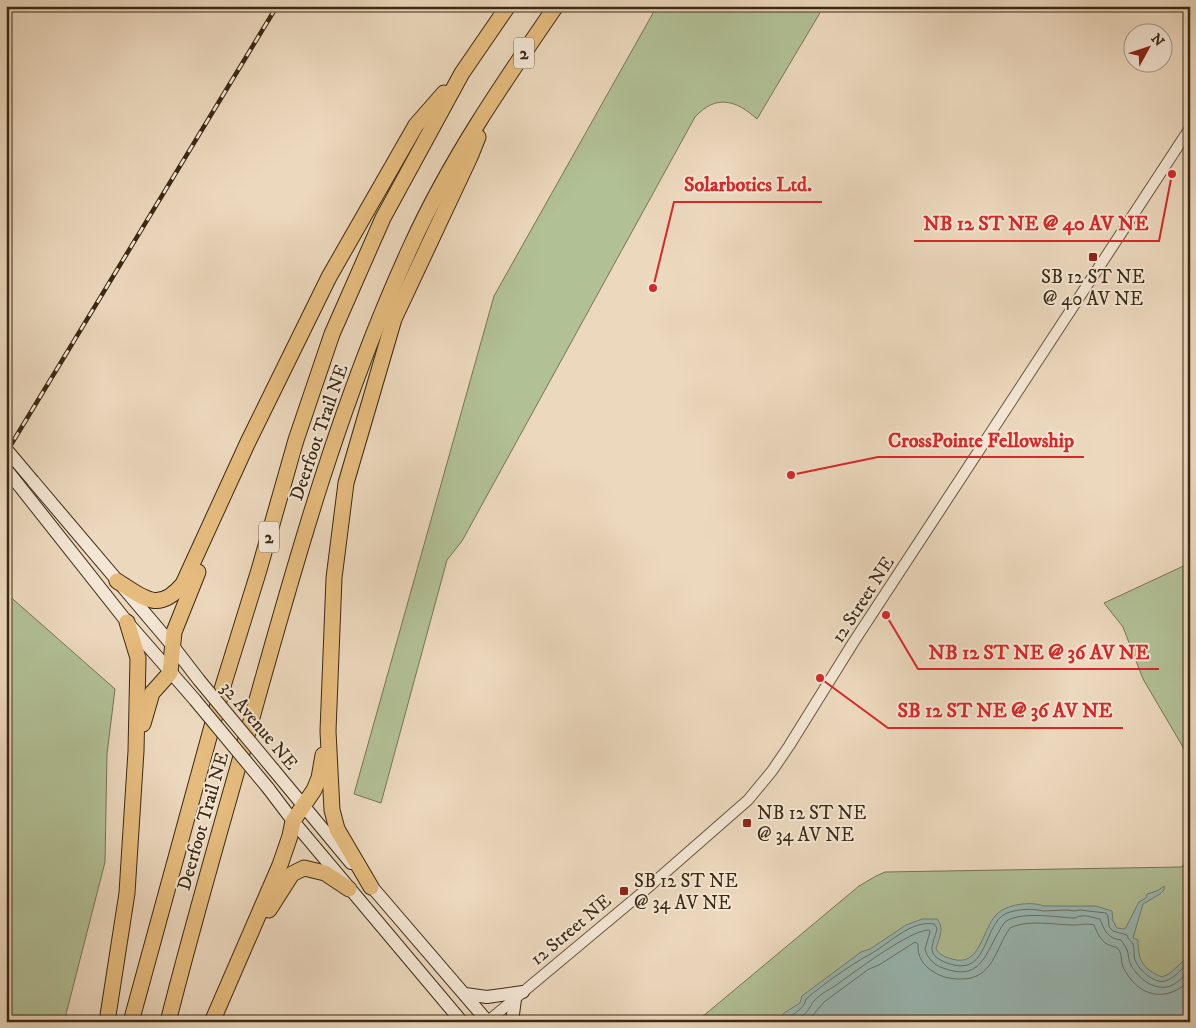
<svg xmlns="http://www.w3.org/2000/svg" width="1196" height="1028" font-family="'IM FELL DW Pica',serif">
<style>
.green{fill:#b2c096;stroke:#767455}
.water{fill:#99b9b5;stroke:#737f75}
.lines{fill:none;stroke-linecap:round;stroke-linejoin:round}
.shore{stroke:#6a7164;stroke-width:1}
.tertiary-casing{stroke:#66553e;stroke-width:12}
.secondary-casing{stroke:#3a2914;stroke-width:14}
.motorway-casing{stroke:#3a2914;stroke-width:17}
.tertiary{stroke:#f3e6d4;stroke-width:10}
.secondary{stroke:#f3e6d4;stroke-width:12}
.motorway{stroke:#e6bc7e;stroke-width:15}
.rail-casing{stroke:#3a2914;stroke-width:4.5}
.rail{stroke:#f3e6d4;stroke-width:2.5;stroke-dasharray:8;stroke-linecap:butt}
.secondary-bridge-casing{stroke:#3a2914;stroke-width:14;stroke-linecap:butt}
.secondary-bridge{stroke:#f3e6d4;stroke-width:12}
.poi-dot{fill:#8f2418;stroke:#f3e6d4;stroke-width:2}
.labels{text-anchor:middle;stroke-width:4;stroke-linejoin:round;paint-order:stroke}
.shield{fill:#f3e6d4;stroke:#72624e;stroke-width:1}
.shield-label{font-size:18px;font-weight:bold;fill:#3a2914}
.poi-label{font-size:19px;fill:#3a2914;stroke:#f3e6d4;text-anchor:start}
.street-label{font-size:19px;fill:#3a2914;stroke:#f3e6d4}
.leader{fill:none;stroke:#d62828;stroke-width:2}
.callout-dot{fill:#d62828;stroke:#f3e6d4;stroke-width:2}
.callout-label{font-size:20px;text-anchor:middle;font-weight:bold;fill:#d62828;stroke:#f3e6d4;stroke-width:4;stroke-linejoin:round;paint-order:stroke}
</style>
<rect width="100%" height="100%" fill="#ecd8bd"/>
<filter id="stains"><feTurbulence type="fractalNoise" baseFrequency=".004" numOctaves="4"/><feColorMatrix values="0 0 0 0 .2 0 0 0 0 .09 0 0 0 0 .02 0 0 0 .5 -.17"/></filter>
<radialGradient id="worn" r=".72"><stop offset=".6" stop-color="#630" stop-opacity="0"/><stop offset="1" stop-color="#630" stop-opacity=".3"/></radialGradient>
<!-- green -->
<g class="green">
<path d="M657,6H824L757,119C736,100 716,94 695,117L462,541L447,560L381,803L354,794L494,296Z"/>
<polygon points="1190,563 1190,759 1143,679 1123,627 1104,603"/>
<polygon points="6,593 115,689 107,754 105,862 64,1022 6,1022"/>
<polygon points="1190,860 1190,1022 696,1022 859,886 876,876 885,872 1181,867"/>
</g>
<!-- water -->
<path class="water" d="M1164,886V890L1160,894L1143,904L1133,938L1138,940C1138,961 1143,969 1162,977L1169,974L1190,955V1022H777L784,1013L800,1003L802,996L861,952L870,949L906,925L922,919H937C945,929 939,937 936,949C940,955 945,957 952,959C980,968 982,930 996,915C1006,904 1031,901 1044,906H1096L1112,911L1113,921L1117,928L1125,929L1139,902L1146,898L1147,894L1157,891Z"/>
<g class="lines">
<!-- shore -->
<g class="shore">
<path d="M783,1022C791,1014 804,1011 806,999C826,982 849,966 872,953C890,943 911,920 934,924L937,928C936,938 927,949 936,957C941,961 948,964 954,965C988,973 984,925 1005,914C1016,909 1032,908 1043,911L1067,910L1074,911L1080,910L1106,913L1108,916L1109,927L1113,931L1127,935C1128,940 1131,940 1133,944C1135,949 1133,955 1135,960C1139,970 1154,984 1165,981C1176,978 1181,968 1190,962"/>
<path d="M792,1022C799,1018 807,1014 810,1007C813,1003 810,1005 814,1001C821,993 831,989 839,983C856,971 910,930 929,930L930,932L925,949C927,958 934,965 943,968C985,984 986,947 1005,922C1019,911 1056,917 1073,918C1080,918 1074,917 1081,916C1087,915 1094,918 1100,919C1105,931 1107,938 1121,940C1123,944 1126,946 1127,950C1129,955 1128,960 1131,965C1139,980 1159,995 1176,983C1181,980 1185,974 1190,969"/>
<path d="M807,1022L824,1002L869,969L879,965L915,942L918,944C917,956 923,966 934,972C941,977 951,979 960,979C993,980 995,949 1010,928C1029,919 1054,925 1074,925C1081,925 1086,923 1094,925C1097,932 1100,940 1107,944C1112,947 1118,946 1120,952C1122,957 1121,962 1123,967C1138,997 1166,1004 1190,980"/>
</g>
<defs>
<polyline id="tertiary" points="487,1022 644,891 748,800 772,771 789,746 853,643 1190,128"/>
<g id="secondary">
<polyline points="6,469 127,622 195,700"/>
<polyline points="33,481 172,645 199,680"/>
<polyline points="273,769 351,863"/>
<polyline points="268,788 293,821 462,1022"/>
<polyline points="366,880 488,1022"/>
<polyline points="465,994 487,997 523,992"/>
<polyline points="512,1022 515,999"/>
</g>
<g id="motorway">
<path d="M117,581C143,597 158,614 183,584L248,442L329,277L416,125L444,93"/>
<polyline points="143,724 152,693 170,673 174,632 198,572"/>
<polyline points="371,887 337,829 332,810 328,731 334,578 346,483 394,319 470,157 478,137"/>
<polyline points="269,910 292,874 304,868 325,873 349,889"/>
<polyline points="107,1022 127,893 136,751 138,658 127,622"/>
<polyline points="131,1022 223,686 259,570 296,440 332,334 383,218 462,73 508,6"/>
<path d="M168,1022C194,919 224,817 253,714C297,556 342,396 411,246C450,160 503,83 556,6"/>
<polyline points="212,1022 280,865 290,836 293,821 314,790 319,778 323,755"/>
</g>
</defs>
<!-- tertiary casing -->
<use href="#tertiary" class="tertiary-casing"/>
<!-- secondary casing -->
<use href="#secondary" class="secondary-casing"/>
<!-- motorway casing -->
<use href="#motorway" class="motorway-casing"/>
<!-- tertiary -->
<use href="#tertiary" class="tertiary"/>
<!-- secondary -->
<use href="#secondary" class="secondary"/>
<!-- motorway -->
<use href="#motorway" class="motorway"/>
<defs>
<polyline id="rail" points="6,453 277,6"/>
</defs>
<!-- rail casing -->
<use href="#rail" class="rail-casing"/>
<!-- rail -->
<use href="#rail" class="rail"/>
<defs>
<g id="secondary-bridge">
<polyline points="6,449 33,481"/>
<polyline points="199,680 273,769"/>
<polyline points="195,700 268,788"/>
</g>
</defs>
<!-- secondary-bridge casing -->
<use href="#secondary-bridge" class="secondary-bridge-casing"/>
<!-- secondary-bridge -->
<use href="#secondary-bridge" class="secondary-bridge"/>
</g>
<!-- markers -->
<g class="poi-dot">
<rect x="1088" y="252" width="10" height="10" rx="2.5"/>
<rect x="742" y="818" width="10" height="10" rx="2.5"/>
<rect x="619" y="886" width="10" height="10" rx="2.5"/>
</g>
<g class="labels">
<!-- shield labels -->
<g class="shield">
<rect x="514" y="37.5" width="20" height="31" rx="4"/>
<rect x="259" y="521.5" width="20" height="31" rx="4"/>
</g>
<g class="shield-label">
<text x="524" y="59">2</text>
<text x="269" y="543">2</text>
</g>
<!-- poi labels -->
<g class="poi-label">
<text x="1093" y="283" text-anchor="middle">SB 12 ST NE<tspan x="1093" dy="22">@ 40 AV NE</tspan></text>
<text x="757" y="819">NB 12 ST NE<tspan x="757" dy="22">@ 34 AV NE</tspan></text>
<text x="634" y="887">SB 12 ST NE<tspan x="634" dy="22">@ 34 AV NE</tspan></text>
</g>
<!-- street labels -->
<g class="street-label">
<text transform="translate(318 432) rotate(-71)" y="7">Deerfoot Trail NE</text>
<text transform="translate(862 599) rotate(-57)" y="7">12 Street NE</text>
<text transform="translate(260 725) rotate(50)" y="7">32 Avenue NE</text>
<text transform="translate(202 821) rotate(-74)" y="7">Deerfoot Trail NE</text>
<text transform="translate(570 929) rotate(-40)" y="7">12 Street NE</text>
</g>
</g>
<!-- callouts -->
<path class="leader" d="M653 288L674 202H822M1172 174L1159 241H914M791 475L878 457H1084M886 615L918 669H1159M820 678L888 728H1123"/>
<g class="callout-dot">
<circle cx="653" cy="288" r="5"/>
<circle cx="1172" cy="174" r="5"/>
<circle cx="791" cy="475" r="5"/>
<circle cx="886" cy="615" r="5"/>
<circle cx="820" cy="678" r="5"/>
</g>
<g class="callout-label">
<text x="748" y="191">Solarbotics Ltd.</text>
<text x="1036" y="230">NB 12 ST NE @ 40 AV NE</text>
<text x="981" y="447">CrossPointe Fellowship</text>
<text x="1039" y="659">NB 12 ST NE @ 36 AV NE</text>
<text x="1005" y="717">SB 12 ST NE @ 36 AV NE</text>
</g>
<!-- margin -->
<rect width="1196" height="1028" fill="none" stroke="#ecd8bd" stroke-width="25"/>
<rect x="8" y="8" width="1181" height="1013" fill="none" stroke="#3a2914" stroke-width="2.5"/>
<rect x="12" y="12" width="1171" height="1003" fill="none" stroke="#3a2914"/>
<!-- north arrow -->
<g transform="translate(1148 48) rotate(50)"><circle r="24" fill="#f3e6d4" stroke="#a99a87"/>
<path d="M0-4L9 19L0 12L-9 19Z" fill="#8f2418"/>
<text y="-8" font-size="14" font-weight="bold" text-anchor="middle" fill="#3a2914">N</text>
</g>
<rect width="100%" height="100%" filter="url(#stains)"/>
<rect width="100%" height="100%" fill="url(#worn)"/>
</svg>
